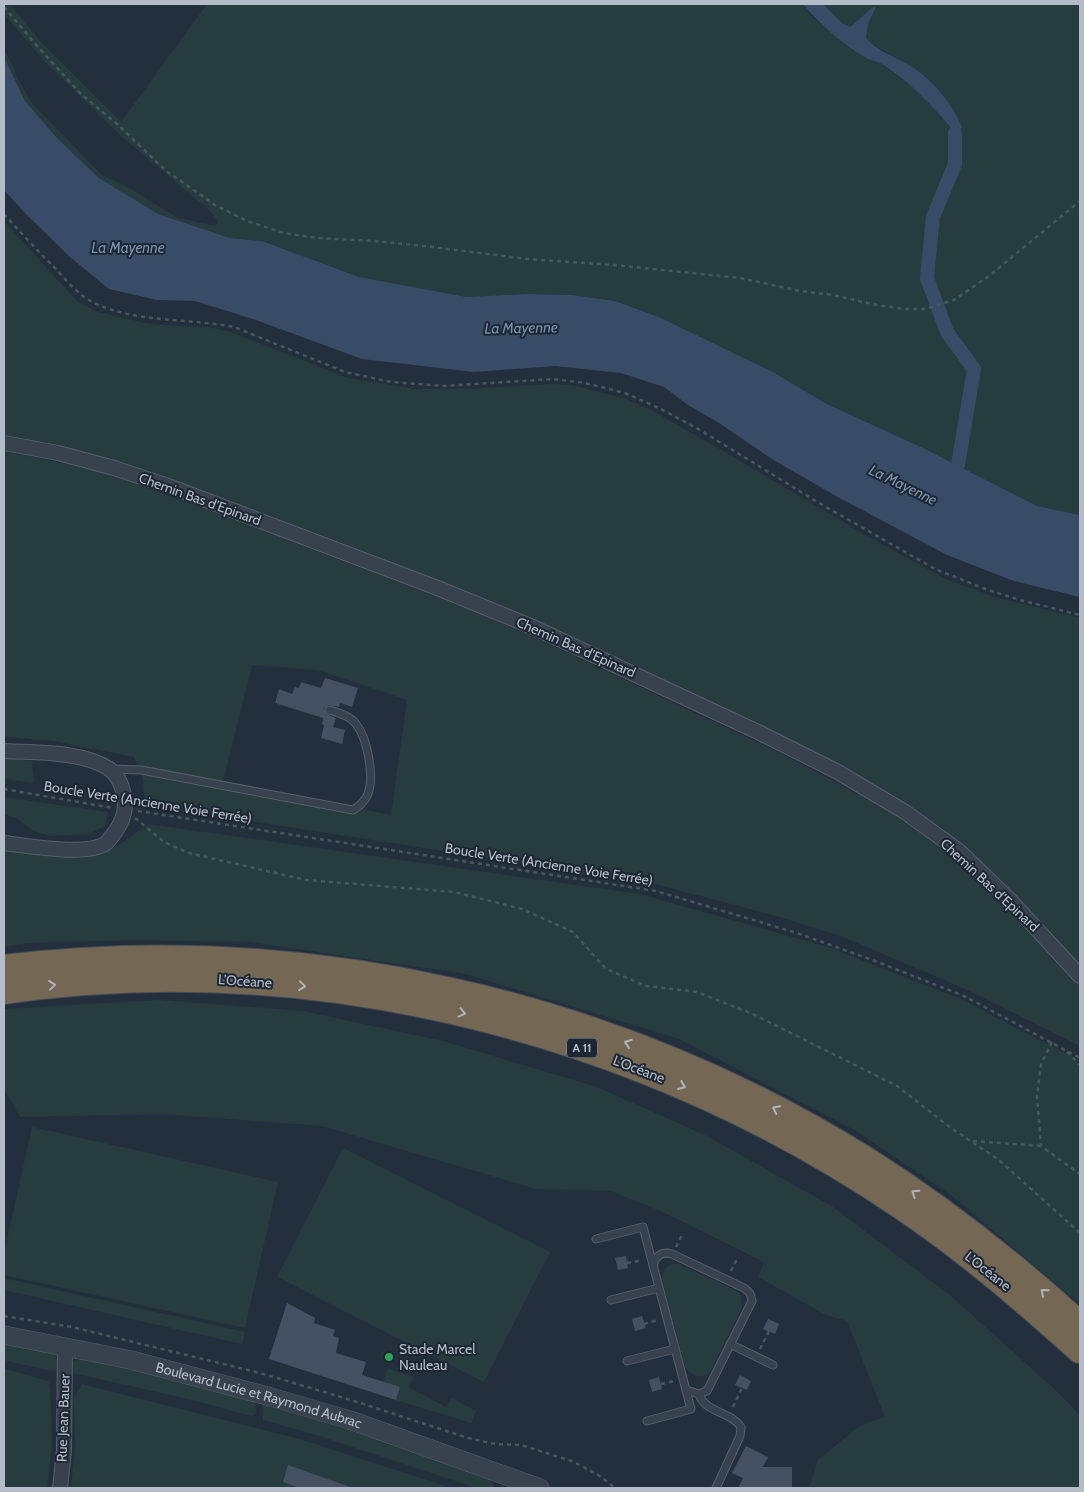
<svg xmlns="http://www.w3.org/2000/svg" width="1084" height="1492" font-family="Cabin,sans-serif">
<style>
.green{fill:#263c3f;fill-rule:evenodd}
.water{fill:#394c67}
.lines{fill:none;stroke-linecap:round;stroke-linejoin:round}
.canal{stroke:#394c67;stroke-width:14}
.building{fill:#455162}
.service-casing{stroke:#565f6c;stroke-width:9}
.minor-casing{stroke:#565f6c;stroke-width:16}
.tertiary-casing{stroke:#565f6c;stroke-width:19}
.motorway-casing{stroke:#434c59;stroke-width:28}
.path{stroke:#44595c;stroke-width:2.5;stroke-dasharray:4 4;stroke-linecap:butt}
.service{stroke:#38414e;stroke-width:7}
.minor{stroke:#38414e;stroke-width:14}
.tertiary{stroke:#38414e;stroke-width:18}
.motorway{stroke:#746855;stroke-width:26}
.oneway{stroke:#aeb4bd}
.leisure-dot{fill:#2e9e5b;stroke:#1d2633;stroke-width:2}
.labels{text-anchor:middle;stroke-width:4;stroke-linejoin:round;paint-order:stroke}
.shield{fill:#1d2633;stroke:#878f9c;stroke-width:1}
.shield-label{font-size:12px;font-weight:bold;fill:#b4bcc9}
.street-label{font-size:14px;fill:#b4bcc9;stroke:#1d2633}
.poi-label{font-size:14px;fill:#b4bcc9;stroke:#1d2633;text-anchor:start}
.water-label{font-size:15px;font-style:italic;fill:#7c92b1;stroke:#1d2633}
</style>
<rect width="100%" height="100%" fill="#242f3e"/>
<!-- green -->
<g class="green">
<polygon points="4,4 10,4 41,42 121,122 207,4 803,4 813,18 875,62 881,63 920,93 955,133 909,65 871,44 866,38 868,24 874,12 873,7 850,27 842,23 823,4 1080,4 1080,515 1037,506 923,448 827,404 771,371 659,317 615,301 573,295 527,294 467,297 359,277 262,241 230,238 158,214 99,178 57,138 25,101 4,57 4,51 11,62 17,78 32,103 102,175 126,186 178,218 216,226 218,221 210,211 120,135 45,62 4,14"/>
<polygon points="4,221 78,302 98,312 150,324 208,327 231,332 348,378 416,389 468,389 552,384 572,385 626,399 653,411 725,452 867,536 946,579 995,597 1080,618 1080,966 1044,924 935,828 773,734 554,628 362,551 119,462 53,445 4,436"/>
<path d="M4,451L100,471L241,522L496,619L784,755L878,805L935,841L1014,915L1080,986V1046L963,988L843,937L780,917L651,883L145,805L143,780L134,757L53,741L4,737ZM252,665L318,670L407,700L391,815L223,781Z"/>
<polygon points="4,758 32,761 34,783 4,779"/>
<polygon points="4,797 108,812 105,826 89,834 50,836 33,831 18,819 4,814"/>
<polygon points="148,824 640,894 828,947 963,1000 1080,1061 1080,1304 952,1196 856,1131 679,1039 466,974 251,942 132,940 27,943 4,947 4,850 86,857 115,848"/>
<polygon points="160,1000 303,1011 443,1041 597,1087 707,1136 833,1207 951,1296 1052,1387 1080,1415 1080,1488 809,1488 818,1460 861,1425 885,1417 847,1321 826,1315 758,1277 764,1262 663,1212 611,1191 536,1189 322,1126 160,1114 20,1117 4,1089 4,1009"/>
<polygon points="32,1127 278,1182 245,1328 4,1275 4,1253"/>
<polygon points="343,1148 550,1252 484,1382 277,1277"/>
<path d="M671,1264H678L737,1291L741,1295L742,1308L710,1372C700,1380 693,1376 685,1367L662,1280C662,1272 664,1268 671,1264Z"/>
<polygon points="4,1278 245,1332 242,1344 4,1290"/>
<polygon points="4,1342 52,1351 56,1357 59,1370 46,1370 4,1360"/>
<polygon points="83,1357 255,1399 256,1413 252,1416 192,1400 68,1372 72,1362"/>
<polygon points="388,1368 414,1377 408,1387 446,1407 452,1398 476,1411 471,1423 396,1400 383,1382"/>
<polygon points="4,1369 13,1371 48,1381 50,1386 52,1444 47,1488 4,1488"/>
<polygon points="82,1384 303,1440 451,1488 71,1488 75,1445 74,1399"/>
<polygon points="262,1401 346,1426 489,1479 495,1487 477,1488 313,1434 263,1420"/>
</g>
<!-- water -->
<g class="water">
<path d="M803,4H823L842,23L850,27L873,7H876L868,24L866,38C876,50 893,56 906,63C931,78 950,100 962,127L959,133H955C933,106 911,83 882,64C878,62 872,61 868,59C846,47 818,23 803,4Z"/>
<polygon points="4,57 25,101 57,138 99,178 158,214 230,238 262,241 359,277 467,297 527,294 573,295 615,301 659,317 771,371 827,404 923,448 1037,506 1080,515 1080,597 1014,581 947,555 836,496 772,459 719,423 688,405 664,387 621,373 555,366 474,372 362,359 253,319 195,301 157,300 109,289 70,257 25,213 4,190"/>
</g>
<g class="lines">
<!-- canal -->
<polyline class="canal" points="955,133 955,164 933,217 927,278 947,332 974,369 958,465"/>
</g>
<!-- building -->
<g class="building">
<polygon points="325,678 358,688 352,707 340,703 339,707 328,705 324,708 326,714 336,718 333,727 345,730 342,744 321,738 324,725 322,724 323,718 275,703 279,689 292,694 295,687 299,688 301,682 321,688"/>
<polygon points="626,1256 628,1268 618,1270 615,1258"/>
<polygon points="287,1303 315,1318 314,1323 335,1330 333,1336 339,1338 336,1353 366,1362 362,1375 400,1387 396,1400 269,1359"/>
<polygon points="642,1316 646,1328 635,1331 632,1319"/>
<polygon points="768,1319 779,1324 775,1334 763,1329"/>
<polygon points="740,1375 751,1381 747,1390 735,1385"/>
<polygon points="659,1377 662,1389 652,1392 649,1380"/>
<polygon points="746,1446 768,1457 763,1467 792,1467 792,1488 738,1488 743,1478 732,1473"/>
<polygon points="288,1465 350,1487 350,1488 300,1488 283,1482"/>
</g>
<g class="lines">
<defs>
<g id="service">
<path d="M111,769L141,770L353,810C358,807 364,802 367,796C375,779 368,739 356,724C350,716 339,713 329,710"/>
<polyline points="596,1239 643,1227 691,1409 647,1421"/>
<path d="M653,1266C655,1256 662,1251 672,1254L744,1288C750,1292 751,1295 752,1301L707,1391L699,1394L686,1390"/>
<polyline points="611,1300 659,1288"/>
<polyline points="730,1344 773,1365"/>
<polyline points="627,1361 675,1349"/>
<path d="M699,1394C706,1414 729,1410 741,1427L740,1436L716,1488"/>
</g>
<g id="minor">
<polyline points="4,443 58,453 114,468 171,487 435,587 533,627 758,732 836,771 905,812 959,851 1009,899 1080,976"/>
<path d="M4,751C36,753 80,751 108,768C120,776 124,790 125,804C125,815 121,824 115,832C112,836 109,841 105,844C85,856 28,846 4,843"/>
<polyline points="60,1488 64,1450 65,1347"/>
</g>
<g id="tertiary">
<path id="s1" d="M4,1335L131,1360L271,1397L350,1420L540,1488"/>
</g>
<g id="motorway">
<path d="M4,968C302,932 611,1001 866,1160C942,1208 1013,1264 1080,1325"/>
<path d="M4,991C316,946 641,1030 901,1206C965,1249 1023,1299 1080,1350"/>
</g>
</defs>
<!-- service casing -->
<use href="#service" class="service-casing"/>
<!-- minor casing -->
<use href="#minor" class="minor-casing"/>
<!-- tertiary casing -->
<use href="#tertiary" class="tertiary-casing"/>
<!-- motorway casing -->
<use href="#motorway" class="motorway-casing"/>
<!-- path -->
<g class="path">
<polyline points="4,7 38,47 81,94 117,124 165,170 215,205 247,221 284,233 317,238 375,241 432,247 528,259 614,265 740,278 800,291 832,295 877,305 905,309 925,309 954,300 989,276 1080,201"/>
<path d="M4,214C20,232 37,250 54,267C66,280 78,295 94,303C137,323 188,318 234,327L345,372L391,382L444,386L553,379L585,383L625,393L661,409L700,430L819,503L935,569L988,590L1020,600L1080,615"/>
<polyline points="4,789 113,808"/>
<polyline points="138,811 656,891 797,933 875,961 964,996 1080,1058"/>
<polyline points="135,818 164,842 189,853 306,880 454,892 522,909 573,932 606,969 646,986 697,992 755,1015 897,1086 951,1128 999,1160 1080,1233"/>
<polyline points="1052,1042 1041,1064 1037,1096 1041,1146 1080,1174"/>
<polyline points="1067,1052 1080,1065"/>
<polyline points="973,1141 1041,1146"/>
<polyline points="676,1247 683,1233"/>
<polyline points="627,1263 643,1260"/>
<polyline points="731,1271 737,1259"/>
<polyline points="4,1316 72,1327 260,1373 351,1400 468,1438 495,1444 521,1445 572,1461 600,1476 615,1488"/>
<polyline points="644,1324 658,1320"/>
<polyline points="760,1349 769,1331"/>
<polyline points="661,1384 674,1381"/>
<polyline points="733,1407 742,1388"/>
</g>
<!-- service -->
<use href="#service" class="service"/>
<!-- minor -->
<use href="#minor" class="minor"/>
<!-- tertiary -->
<use href="#tertiary" class="tertiary"/>
<!-- motorway -->
<use href="#motorway" class="motorway"/>
</g>
<!-- one-way arrows -->
<defs><path id="oneway-chevron" d="M-2-3.5L2.5 0L-2 3.5" fill="none" stroke-width="1.6" stroke-linecap="round" stroke-linejoin="round" transform="scale(1.25)"/></defs>
<g class="oneway">
<use href="#oneway-chevron" transform="translate(52 985) rotate(-6)"/>
<use href="#oneway-chevron" transform="translate(302 986) rotate(7)"/>
<use href="#oneway-chevron" transform="translate(462 1013) rotate(13)"/>
<use href="#oneway-chevron" transform="translate(628 1043) rotate(-160)"/>
<use href="#oneway-chevron" transform="translate(682 1086) rotate(23)"/>
<use href="#oneway-chevron" transform="translate(776 1109) rotate(-153)"/>
<use href="#oneway-chevron" transform="translate(915 1193) rotate(-145)"/>
<use href="#oneway-chevron" transform="translate(1044 1292) rotate(-139)"/>
</g>
<!-- markers -->
<circle class="leisure-dot" cx="389" cy="1357" r="5"/>
<g class="labels">
<!-- shield labels -->
<rect class="shield" x="567" y="1038.5" width="30" height="19" rx="4"/>
<g class="shield-label">
<text x="582" y="1052">A 11</text>
</g>
<!-- street labels -->
<g class="street-label">
<text transform="translate(200 499) rotate(20)" y="5">Chemin Bas d'Epinard</text>
<text transform="translate(576 647) rotate(24)" y="5">Chemin Bas d'Epinard</text>
<text transform="translate(148 802) rotate(9)" y="5">Boucle Verte (Ancienne Voie Ferrée)</text>
<text transform="translate(549 864) rotate(9)" y="5">Boucle Verte (Ancienne Voie Ferrée)</text>
<text transform="translate(990 885) rotate(43)" y="5">Chemin Bas d'Epinard</text>
<text transform="translate(245 981) rotate(4)" y="5">L’Océane</text>
<text transform="translate(639 1069) rotate(21)" y="5">L’Océane</text>
<text transform="translate(988 1271) rotate(38)" y="5">L’Océane</text>
<text dy="5" stroke="none"><textPath href="#s1" startOffset="262">Boulevard Lucie et Raymond Aubrac</textPath></text>
<text transform="translate(63 1418) rotate(-88)" y="5">Rue Jean Bauer</text>
</g>
<!-- poi labels -->
<g class="poi-label">
<text x="399" y="1354">Stade Marcel<tspan x="399" dy="16">Nauleau</tspan></text>
</g>
<!-- water labels -->
<g class="water-label">
<text x="128" y="253">La Mayenne</text>
<text transform="translate(521 328) rotate(-1)" y="5">La Mayenne</text>
<text transform="translate(903 485) rotate(26)" y="5">La Mayenne</text>
</g>
</g>
<!-- border -->
<rect width="1084" height="1492" fill="none" stroke="#b4bcc9" stroke-width="10"/>
</svg>
